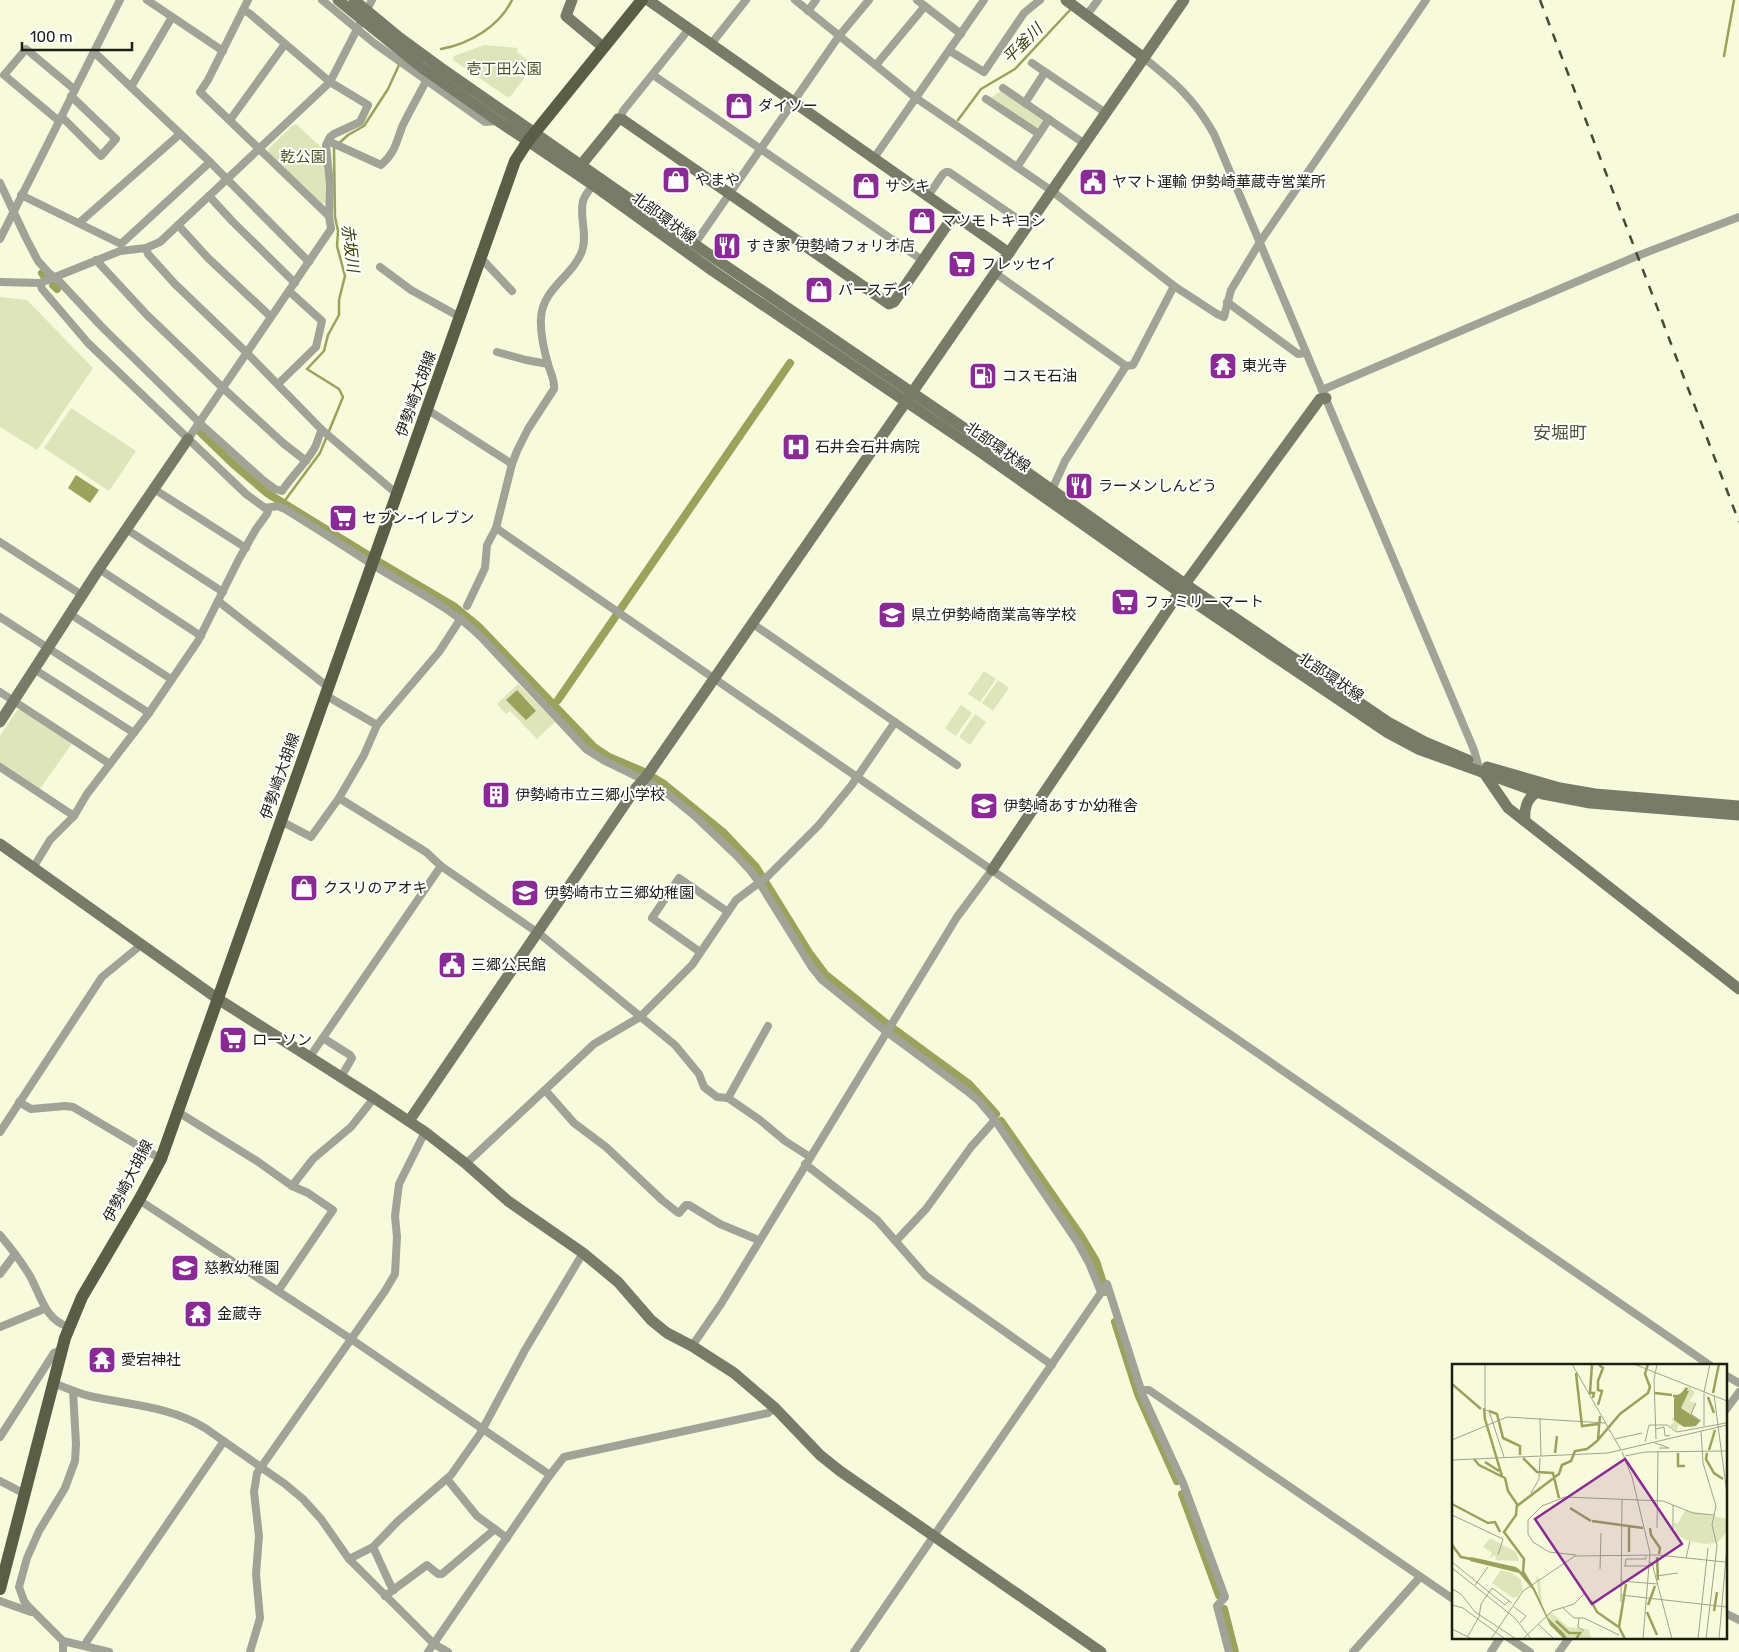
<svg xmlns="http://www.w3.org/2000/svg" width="1739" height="1652" font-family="Rubik,'Noto Sans JP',sans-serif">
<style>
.green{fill:#dfe5ba}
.water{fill:#9aa25c}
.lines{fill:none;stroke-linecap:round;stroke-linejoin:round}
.stream{stroke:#9aa25c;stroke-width:2.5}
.canal{stroke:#9aa25c;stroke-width:8}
.street{stroke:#a1a396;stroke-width:8}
.secondary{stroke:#787b67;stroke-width:11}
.primary{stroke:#5b5e47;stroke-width:12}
.rail{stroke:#464838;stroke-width:2.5;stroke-dasharray:9 9;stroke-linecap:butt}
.labels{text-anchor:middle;stroke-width:4;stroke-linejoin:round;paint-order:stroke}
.park-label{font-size:15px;fill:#4d521e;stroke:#fff}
.poi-label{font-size:15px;fill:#1c1e12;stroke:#fff;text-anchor:start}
.street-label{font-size:15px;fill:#1c1e12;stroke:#fff}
.water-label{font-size:16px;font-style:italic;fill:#3b4008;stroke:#fff}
.quarter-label{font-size:18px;fill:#52553a;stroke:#fff}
.inset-river{fill:none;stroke:#9aa25c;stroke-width:2.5}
.inset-road{fill:none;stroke:#9fa38b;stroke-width:1}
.view{fill:#8a2a94;fill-opacity:0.15;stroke:#8a2a94;stroke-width:2.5}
.inset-edge{fill:none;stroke:#1c1e12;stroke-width:2.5}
</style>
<rect width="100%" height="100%" fill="#f7fbdb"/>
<!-- green -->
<g class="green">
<polygon points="484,45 518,48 517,52 533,64 533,66 511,96 507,97 453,60 454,56"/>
<polygon points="1002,90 1043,119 1044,122 1037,130 991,98"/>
<polygon points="296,124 322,148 326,180 325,202 322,205 268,152 269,148 293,125"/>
<polygon points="0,297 27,300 93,368 37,450 0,427"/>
<polygon points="71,408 136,451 109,491 44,448"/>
<polygon points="984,671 996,679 980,702 968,694"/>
<polygon points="998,680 1009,688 993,711 982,703"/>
<polygon points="518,684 555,722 537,739 510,711 506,714 497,704"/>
<polygon points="961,705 972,713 956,736 945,728"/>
<polygon points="17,710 22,710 73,742 40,789 0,764 0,736"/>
<polygon points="975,714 986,722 970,745 959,737"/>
</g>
<!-- water -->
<g class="water">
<polygon points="76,475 99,490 90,503 68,488"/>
<polygon points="517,690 536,711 526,720 506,700"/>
</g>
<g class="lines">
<!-- stream -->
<g class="stream">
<path d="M441,49C469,44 499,27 512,0"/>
<polyline points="1724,56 1734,0"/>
<polyline points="958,120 981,89 1015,69 1071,9"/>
<polyline points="283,503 320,453 343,397 339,389 307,369 324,351 328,335 339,315 339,300 345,276 337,246 338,231 335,217 334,148 348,135 364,126 388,89 399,65"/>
</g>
<!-- canal -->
<g class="canal">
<polyline points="42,273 44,276"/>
<polyline points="53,285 57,289"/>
<polyline points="200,432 232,463 267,493 371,557"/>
<polyline points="379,562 455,607 478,626 594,747 609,757 642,771 664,784 723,832 756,867 810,954 825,974 887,1024 969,1084 996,1114"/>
<polyline points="558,700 790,363"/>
<polyline points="1001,1121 1081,1236 1096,1261 1106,1292"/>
<polyline points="1115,1322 1138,1394 1177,1481"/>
<polyline points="1182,1494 1219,1595"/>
<polyline points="1224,1609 1235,1652"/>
</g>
<!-- street -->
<g class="street">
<polyline points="147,0 223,51"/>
<polyline points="248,0 208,80 200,92 329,216"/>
<polyline points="322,0 374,43 485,122 498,121"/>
<polyline points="795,0 916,98 1052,191 1174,286 1217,314 1224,317 1231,290 1260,242 1426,0"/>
<polyline points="917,0 961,34"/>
<polyline points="808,11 816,0"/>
<polyline points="1086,16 1098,0"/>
<polyline points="711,44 746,0"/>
<polyline points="950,51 984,72 1024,13 1040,0"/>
<polyline points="94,52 210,162 309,262"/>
<path d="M1144,58C1175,83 1194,98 1214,134L1474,750L1478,764"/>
<polyline points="1032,63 1106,113"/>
<polyline points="876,65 925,6"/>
<polyline points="653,75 922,260"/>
<polyline points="131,87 172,17"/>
<polyline points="1003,88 1085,144"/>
<polyline points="986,99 1039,134"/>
<polyline points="1025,103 1045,72"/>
<polyline points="61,117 65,120 101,156 116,139 71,96"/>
<polyline points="620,119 623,111 689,29"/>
<polyline points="230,120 285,44"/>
<polyline points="59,121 4,75 26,49 74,89"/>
<path d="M328,141L381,165C395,153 396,143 402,127C409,112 418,97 426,81"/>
<polyline points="874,158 984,0"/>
<polyline points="1017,167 1049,119"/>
<path d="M0,183L26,238L38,261L48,272L60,282L102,327L205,428L264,481L275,489L282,491C292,476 305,464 314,449C318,443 318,436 322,430"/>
<polyline points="21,195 121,244 210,162"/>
<polyline points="209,196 233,222 295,283"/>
<polyline points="928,196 943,174 946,172 949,172 1028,226"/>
<polyline points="79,223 180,134"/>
<polyline points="178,225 208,258 271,317"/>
<polyline points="0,239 120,0"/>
<polyline points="694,245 839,36 869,0"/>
<polyline points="146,248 148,254 175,284 246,352 322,430 397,494"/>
<polyline points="481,258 512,291"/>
<polyline points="96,260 147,315 223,388 283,443 306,461"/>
<polyline points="380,267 411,290 460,317"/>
<polyline points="995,273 1126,366"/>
<polyline points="0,282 40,283 120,251 146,248 160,242 330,82 372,0"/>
<path d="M40,283L42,289L88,343L246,494L265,508L278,506L285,509C316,528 347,548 378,568C414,590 452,608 482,638L586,749L605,761L648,782L669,795L696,817L736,855L750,870L759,882L811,966L822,980L883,1029L967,1091L979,1101L995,1120L1078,1243L1089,1263L1101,1292"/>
<polyline points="1227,302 1298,354 1306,353"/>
<polyline points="497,352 526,360 548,364"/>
<polyline points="278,384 316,347 322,321 289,291"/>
<polyline points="1322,390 1637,256 1739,217"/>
<polyline points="428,410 512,464"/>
<polyline points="188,439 331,229 329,216 330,184 326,145 330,137 334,134 360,122 368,105 330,82 249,13 243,10"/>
<polyline points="154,489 246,548"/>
<polyline points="1051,492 1065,461 1126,366 1133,365 1174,286"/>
<polyline points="496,528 1711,1366"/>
<polyline points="126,529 223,592"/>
<polyline points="0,542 82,595"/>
<polyline points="99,569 201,636"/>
<polyline points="218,601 328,687"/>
<path d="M467,606L485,568L487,545L496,528L512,464L517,451L528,429L554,389C555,380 550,372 548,364C544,350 540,333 541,318C542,289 573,276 582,251C588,235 579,217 583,201C585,195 589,190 593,185"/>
<polyline points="70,614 171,679"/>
<polyline points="0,617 149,713"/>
<polyline points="753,624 957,765"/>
<polyline points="34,669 134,733"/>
<polyline points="0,692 110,764"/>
<polyline points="325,695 377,725"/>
<polyline points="0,767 74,816"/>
<polyline points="339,798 426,852 441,866 541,935 675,1045 699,1074 704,1087 717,1097 728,1098 760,1120 785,1141 810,1157"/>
<polyline points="281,821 311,837 339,798 364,755 377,725 439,652 461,618"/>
<polyline points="33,868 50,840 74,816 87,794 149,713 198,641 239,559 256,529 267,514 269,508"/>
<polyline points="700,952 652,918 679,878 728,912"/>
<polyline points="323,1038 350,1055 352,1058 341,1077"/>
<polyline points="309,1058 441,866"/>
<polyline points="545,1090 574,1123 606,1147 662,1200 677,1212 679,1213 686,1205 689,1205 720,1224 756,1239 759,1241"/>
<polyline points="728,1098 768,1026"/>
<polyline points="19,1102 31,1109 65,1106 73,1107 161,1159"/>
<polyline points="178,1112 257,1161 292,1186 313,1159 351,1127 374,1098"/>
<polyline points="0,1132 102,977 141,945"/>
<polyline points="465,1163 471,1159 594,1044 640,1017 692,965 736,900 768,876 818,826 851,786 895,722"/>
<polyline points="805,1164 877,1220 926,1276 1052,1365"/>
<polyline points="139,1200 351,1339 550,1475"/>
<path d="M0,1235C11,1248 21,1261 30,1276C41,1296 45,1320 69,1327"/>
<polyline points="896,1241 926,1209 971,1147 995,1120"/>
<polyline points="0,1274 15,1254"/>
<polyline points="278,1291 333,1210 308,1193 292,1186"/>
<polyline points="0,1327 44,1309"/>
<polyline points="692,1346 721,1304 957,917 992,870"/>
<polyline points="1725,1375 1739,1383"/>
<path d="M53,1383C67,1388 79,1394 94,1397C132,1405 171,1407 205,1428L285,1484L303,1499L321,1519L349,1559L434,1644L448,1652"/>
<polyline points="1141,1390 1149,1390 1453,1599"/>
<polyline points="73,1391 76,1444 75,1461 65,1488 39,1531 27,1558 19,1587 24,1601 28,1606 63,1641 109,1652"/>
<polyline points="1725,1411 1739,1392"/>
<polyline points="0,1437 54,1353 61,1350"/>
<polyline points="447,1479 477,1516 507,1538"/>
<polyline points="0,1481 25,1494"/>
<polyline points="373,1547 390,1584 394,1590"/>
<polyline points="349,1559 373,1547 398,1521 451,1475 480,1434 525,1350 583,1253"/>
<polyline points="385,1596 427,1565 438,1574 442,1574 495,1529"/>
<polyline points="0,1601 31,1612"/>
<polyline points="1725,1613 1739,1620"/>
<polyline points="1509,1638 1530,1652"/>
<polyline points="63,1641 63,1652"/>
<polyline points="85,1646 87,1641 224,1441"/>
<polyline points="250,1652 260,1618 256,1574 259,1536 254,1492 257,1473 385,1291 395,1274 397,1237 395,1216 399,1184 425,1132"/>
<polyline points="428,1652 550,1475 564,1457 768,1413 775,1408"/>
<polyline points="854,1652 1107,1284 1143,1396 1183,1483 1225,1597 1217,1606 1229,1652"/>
<polyline points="1353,1652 1420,1577"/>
<polyline points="1491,1652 1500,1638"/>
<polyline points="1559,1652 1569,1638"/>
</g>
<!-- secondary -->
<g class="secondary">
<polyline points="338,0 421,67 498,121 593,185 713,271 976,449 1179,592 1388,733 1418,749 1543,794 1590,803 1739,815"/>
<polyline points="354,0 400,38 441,68 723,264 973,434 1185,584 1388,722 1425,742 1468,760"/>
<polyline points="572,0 566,16 603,47"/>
<polyline points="648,0 1009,253"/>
<polyline points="1066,0 1144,58"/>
<polyline points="581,165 616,122 618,119 623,120 889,304 894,302 954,215"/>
<polyline points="0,722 99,569 188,439"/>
<polyline points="1487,767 1560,788 1595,794 1739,806"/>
<polyline points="1484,773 1508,808 1739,989"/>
<path d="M1525,821C1524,809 1526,799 1537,792"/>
<polyline points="0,844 218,999 374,1098 425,1132 465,1163 508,1201 583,1253 618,1282 651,1320 667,1333 692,1346 734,1373 775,1408 820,1455 840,1471 1101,1652"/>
<polyline points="992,870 1185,584 1320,399 1326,398"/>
<polyline points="409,1121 636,788 646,777 1184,0"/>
</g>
<!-- primary -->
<polyline class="primary" points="0,1589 65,1338 82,1297 139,1200 161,1159 515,161 528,141 642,0"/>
<!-- rail -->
<polyline class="rail" points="1540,0 1739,522"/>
</g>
<!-- icons -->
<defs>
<symbol id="shop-square" viewBox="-11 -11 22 22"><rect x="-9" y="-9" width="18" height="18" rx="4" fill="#8a2a94" stroke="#fff"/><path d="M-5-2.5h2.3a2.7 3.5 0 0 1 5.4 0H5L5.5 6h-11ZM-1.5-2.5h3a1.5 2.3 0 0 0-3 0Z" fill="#fff"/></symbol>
<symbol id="civic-square" viewBox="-11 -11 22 22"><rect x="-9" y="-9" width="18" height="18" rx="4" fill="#8a2a94" stroke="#fff"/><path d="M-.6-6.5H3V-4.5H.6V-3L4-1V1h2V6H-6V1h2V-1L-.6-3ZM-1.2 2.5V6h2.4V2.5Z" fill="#fff"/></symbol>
<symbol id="restaurant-square" viewBox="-11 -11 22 22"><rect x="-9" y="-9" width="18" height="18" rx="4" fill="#8a2a94" stroke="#fff"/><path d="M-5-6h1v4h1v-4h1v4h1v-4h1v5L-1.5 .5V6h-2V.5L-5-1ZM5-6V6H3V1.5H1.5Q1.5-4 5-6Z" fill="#fff"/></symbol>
<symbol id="supermarket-square" viewBox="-11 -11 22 22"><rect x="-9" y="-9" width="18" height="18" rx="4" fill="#8a2a94" stroke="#fff"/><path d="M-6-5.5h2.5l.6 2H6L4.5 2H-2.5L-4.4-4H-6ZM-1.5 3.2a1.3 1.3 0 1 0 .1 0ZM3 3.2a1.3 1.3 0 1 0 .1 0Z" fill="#fff"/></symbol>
<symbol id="temple-square" viewBox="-11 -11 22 22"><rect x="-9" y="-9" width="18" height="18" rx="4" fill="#8a2a94" stroke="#fff"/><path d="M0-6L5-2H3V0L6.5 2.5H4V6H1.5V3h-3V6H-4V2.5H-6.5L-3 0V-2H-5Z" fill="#fff"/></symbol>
<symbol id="fuel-square" viewBox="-11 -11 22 22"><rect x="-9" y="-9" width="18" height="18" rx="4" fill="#8a2a94" stroke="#fff"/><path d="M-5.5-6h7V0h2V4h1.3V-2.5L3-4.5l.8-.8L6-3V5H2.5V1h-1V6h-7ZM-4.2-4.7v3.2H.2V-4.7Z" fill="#fff"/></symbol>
<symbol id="hospital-square" viewBox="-11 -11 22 22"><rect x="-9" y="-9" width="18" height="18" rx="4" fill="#8a2a94" stroke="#fff"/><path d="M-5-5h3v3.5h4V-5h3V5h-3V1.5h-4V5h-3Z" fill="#fff"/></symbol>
<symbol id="school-square" viewBox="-11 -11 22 22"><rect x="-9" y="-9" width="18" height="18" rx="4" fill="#8a2a94" stroke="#fff"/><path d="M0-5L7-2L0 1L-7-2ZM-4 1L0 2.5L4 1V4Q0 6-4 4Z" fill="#fff"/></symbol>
<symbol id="building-square" viewBox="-11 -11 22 22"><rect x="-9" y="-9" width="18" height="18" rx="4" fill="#8a2a94" stroke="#fff"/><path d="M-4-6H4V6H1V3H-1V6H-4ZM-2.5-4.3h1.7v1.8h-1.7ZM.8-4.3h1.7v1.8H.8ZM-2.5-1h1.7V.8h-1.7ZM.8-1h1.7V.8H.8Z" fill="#fff"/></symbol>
</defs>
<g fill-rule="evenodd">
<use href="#shop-square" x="723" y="90" width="32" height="32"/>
<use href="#shop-square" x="660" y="164" width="32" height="32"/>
<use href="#civic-square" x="1077" y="166" width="32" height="32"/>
<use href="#shop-square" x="850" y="170" width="32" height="32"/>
<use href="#shop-square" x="906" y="205" width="32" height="32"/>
<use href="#restaurant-square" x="711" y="230" width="32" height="32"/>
<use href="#supermarket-square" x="946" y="248" width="32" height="32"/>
<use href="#shop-square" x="803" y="274" width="32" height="32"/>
<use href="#temple-square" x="1207" y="350" width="32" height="32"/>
<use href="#fuel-square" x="967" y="360" width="32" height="32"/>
<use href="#hospital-square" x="780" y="431" width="32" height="32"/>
<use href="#restaurant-square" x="1063" y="470" width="32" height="32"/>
<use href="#supermarket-square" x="327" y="502" width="32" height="32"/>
<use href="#supermarket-square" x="1109" y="586" width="32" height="32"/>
<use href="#school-square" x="876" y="599" width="32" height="32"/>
<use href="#building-square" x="480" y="779" width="32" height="32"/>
<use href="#school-square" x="968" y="790" width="32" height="32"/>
<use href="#shop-square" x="288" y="872" width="32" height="32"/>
<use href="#school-square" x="509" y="877" width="32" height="32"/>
<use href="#civic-square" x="436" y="949" width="32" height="32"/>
<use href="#supermarket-square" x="217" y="1024" width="32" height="32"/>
<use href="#school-square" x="169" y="1252" width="32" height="32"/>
<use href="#temple-square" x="182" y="1298" width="32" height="32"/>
<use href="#temple-square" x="86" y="1344" width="32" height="32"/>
</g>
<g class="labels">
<!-- park labels -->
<g class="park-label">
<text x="504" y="74">壱丁田公園</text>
<text x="303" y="162">乾公園</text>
</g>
<!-- poi labels -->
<g class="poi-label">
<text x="758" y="111">ダイソー</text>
<text x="695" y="185">やまや</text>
<text x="1112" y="187">ヤマト運輸 伊勢崎華蔵寺営業所</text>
<text x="885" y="191">サンキ</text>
<text x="941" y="226">マツモトキヨシ</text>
<text x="746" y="251">すき家 伊勢崎フォリオ店</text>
<text x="981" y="269">フレッセイ</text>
<text x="838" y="295">バースデイ</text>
<text x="1242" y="371">東光寺</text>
<text x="1002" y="381">コスモ石油</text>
<text x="815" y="452">石井会石井病院</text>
<text x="1098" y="491">ラーメンしんどう</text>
<text x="362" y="523">セブン-イレブン</text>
<text x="1144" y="607">ファミリーマート</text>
<text x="911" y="620">県立伊勢崎商業高等学校</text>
<text x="515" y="800">伊勢崎市立三郷小学校</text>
<text x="1003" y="811">伊勢崎あすか幼稚舎</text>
<text x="323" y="893">クスリのアオキ</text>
<text x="544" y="898">伊勢崎市立三郷幼稚園</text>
<text x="471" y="970">三郷公民館</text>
<text x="252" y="1045">ローソン</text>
<text x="204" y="1273">慈教幼稚園</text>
<text x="217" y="1319">金蔵寺</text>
<text x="121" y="1365">愛宕神社</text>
</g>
<!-- street labels -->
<g class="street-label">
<text transform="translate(664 218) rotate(36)" y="5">北部環状線</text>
<text transform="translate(416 394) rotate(-70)" y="5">伊勢崎大胡線</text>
<text transform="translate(998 447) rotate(35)" y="5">北部環状線</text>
<text transform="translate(1331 677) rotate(34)" y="5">北部環状線</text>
<text transform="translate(280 776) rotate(-71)" y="5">伊勢崎大胡線</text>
<text transform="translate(128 1181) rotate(-63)" y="5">伊勢崎大胡線</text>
</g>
<!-- water labels -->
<g class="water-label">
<text transform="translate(1022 43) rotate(-45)" y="6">平釜川</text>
<text transform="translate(351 248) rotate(83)" y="6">赤坂川</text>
</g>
<!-- quarter labels -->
<g class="quarter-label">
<text x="1560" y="439">安堀町</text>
</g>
</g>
<!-- overview -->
<g transform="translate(1452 1364)">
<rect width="275" height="275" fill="#f7fbdb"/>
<path d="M232,23H238L243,29L237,37L244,39L239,50L249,57L241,64L226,61L225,67L218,62L222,58L219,54L223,53L222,34L228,31ZM233,146L275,155V168L265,179L253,180L234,176L222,169L224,165L222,164V159H226ZM38,174L64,188L67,197L44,196L43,191L37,194L40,189L31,183ZM49,206L60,209L69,216L71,226L65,233L61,234L40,219ZM84,212L88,215L90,240L95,251L99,248L116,263L136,265L140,275H118L96,254L87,235Z" fill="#dfe5ba"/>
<path d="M233,26L237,27L229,44L248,57L244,62L232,63L222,56V34ZM19,193L64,203L70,208L71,205L83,225L96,254L118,275L112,270L116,275H112L98,261L81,226L67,209L18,197Z" fill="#9aa25c"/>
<path class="inset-river" d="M140,0L138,29H142L141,34M124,9L130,62L146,60M0,20L29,45M203,29L220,31M261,29L267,0M221,32H229L235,24M256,33L262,49M146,41L150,27L146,26V17L151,4L147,1M32,44L33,55L50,112M37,47L45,50L51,74L68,82V91M146,75L148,52M257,86L263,66M103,89L105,72M226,89V102H233M255,89L254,95L262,109L271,115M71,94L85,108L101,109L107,134M22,95L27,101L53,114L56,127L65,140L64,151L52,168L72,195L71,208M33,98L47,107M0,140L36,159L43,158L48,168M65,142L107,110L110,101L119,97L123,87L135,85L145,77L168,50L196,29L198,23L193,10L196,0M118,144L139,157M140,157L191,164M198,164L199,171L208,184L207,190M0,181L9,193L34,198M177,188V163M205,193L206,216M139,237L145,248L168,264M196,241L203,222M262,247L265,228M195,248L205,271M104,257L117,269H128L124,275M173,275L167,263L174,220"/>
<path class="inset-road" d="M33,0V46L37,47L52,93M120,0L169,86M182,0L275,37M252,28L258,0M262,31L275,130M244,39L239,50L249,57M88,54L89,92M252,62V29M204,65L212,63L213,72L218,71M249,67L251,99L264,142L260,161L265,182L254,275M163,75L190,69M204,75L202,16L205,0M0,76L55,53L153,59M193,78L197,61H215L225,68L274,59M203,79L217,84H207M170,88L180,113L198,189L191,275M173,92L193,88L275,87M0,96L156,89L275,61M79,129L87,115L88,94M221,141V165M0,151L51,175L46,191M205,164L206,87M124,191L97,188L81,178L76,170V156L90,142L113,133L211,137L241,149L262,151M234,194L238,177M0,198L53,241L57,237M197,198L200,199L220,275M172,202H197M173,202L174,195H194V191M0,204L63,254L79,275M148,205L149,169M204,212L226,209M169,217L206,220M23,221L36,203M0,225L9,230L23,248L64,275M169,231L275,243M169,238L170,136M0,241L11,244L53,275M62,243L74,252L68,259M110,243L122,254H132L167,271M127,254L126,263L132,267M86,260L102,275M0,265L20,275M16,272L27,253L29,240L40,224L60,239M39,275L71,227L123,192L206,191L273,198M71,275L100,247L122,240L132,230M246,275L256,184M267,275L275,182"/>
<path class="view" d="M173,95L230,180L140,240L83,155Z"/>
<rect width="275" height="275" class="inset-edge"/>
</g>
<!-- scale -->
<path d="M22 42v8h110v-8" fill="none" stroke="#1c1e12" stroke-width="2.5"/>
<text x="30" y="42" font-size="15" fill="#1c1e12" stroke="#ffffff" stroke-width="4" paint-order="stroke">100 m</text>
</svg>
